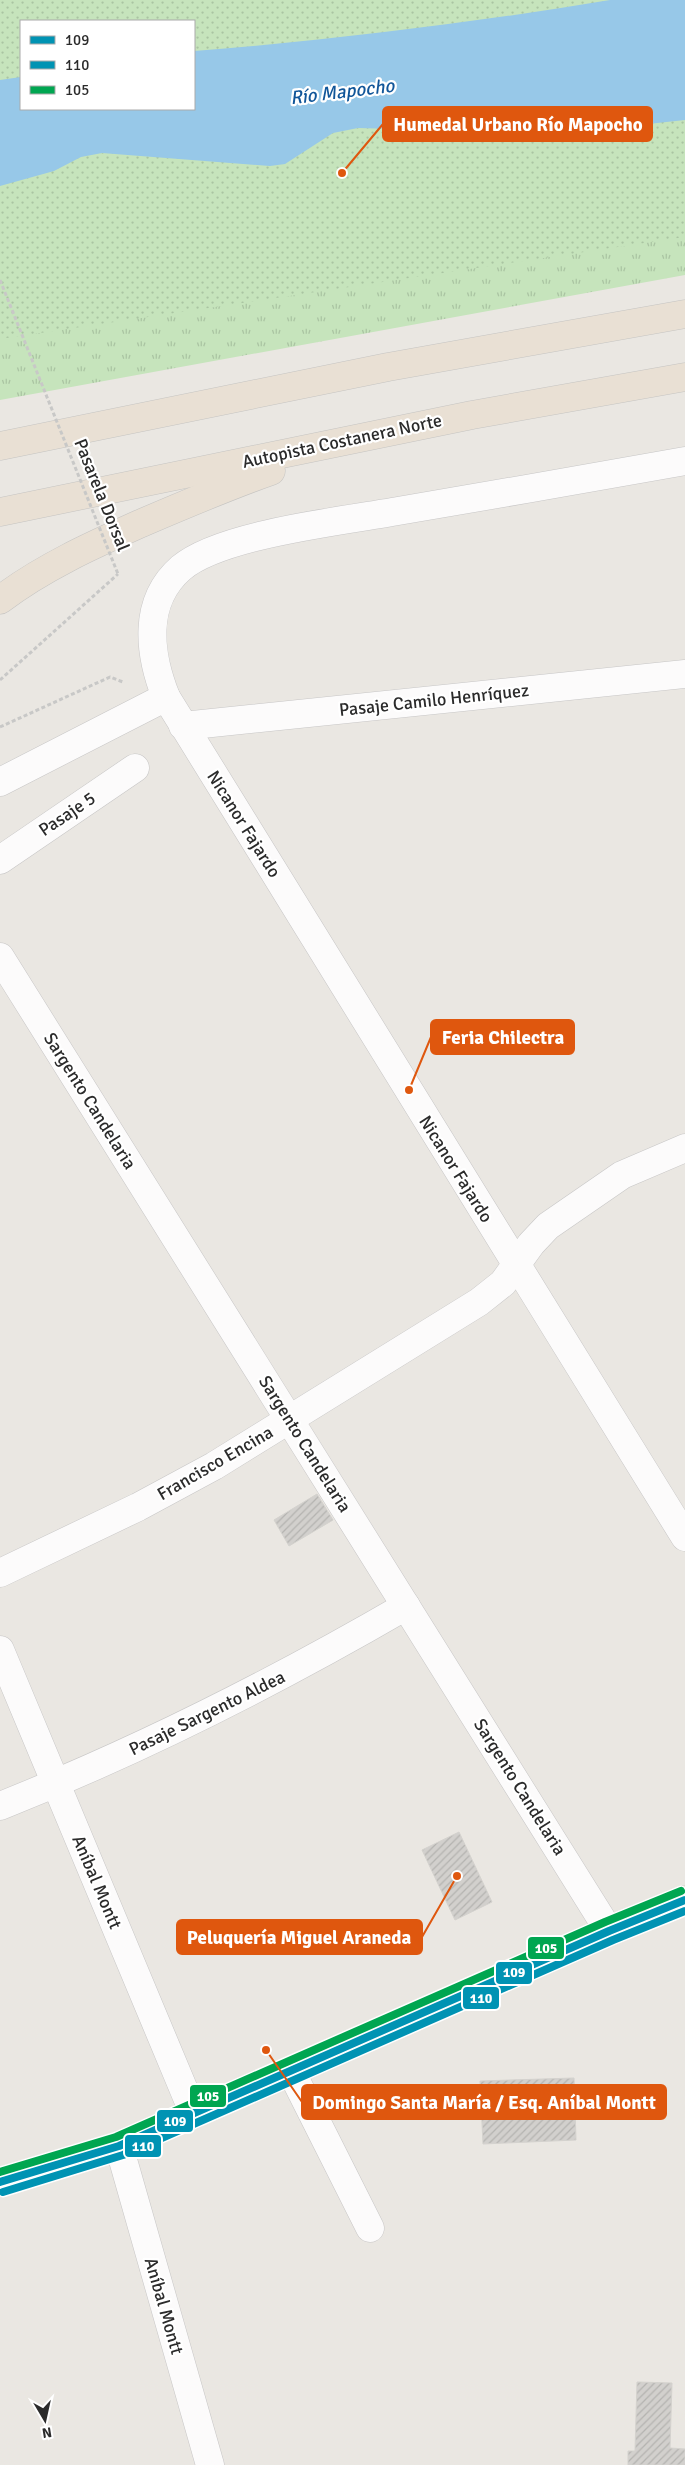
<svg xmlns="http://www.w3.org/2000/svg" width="685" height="2465" font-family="Signika,sans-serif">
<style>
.grass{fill:url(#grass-tufts)}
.park{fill:url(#park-dots);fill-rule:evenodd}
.water{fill:#97c8e8}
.building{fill:url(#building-hatch);stroke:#d4d2ce}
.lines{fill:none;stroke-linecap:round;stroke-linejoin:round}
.minor-casing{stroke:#c7c6c6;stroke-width:29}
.major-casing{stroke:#c5c4c2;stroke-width:29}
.highway-casing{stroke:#c5c4c2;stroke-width:29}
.path{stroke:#c8c8c7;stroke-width:3;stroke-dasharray:4 2.5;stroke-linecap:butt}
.minor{stroke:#fcfbfb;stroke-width:28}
.major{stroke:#e7e4d5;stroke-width:28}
.highway{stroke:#e9e0d4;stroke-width:28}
.path-bridge{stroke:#c8c8c7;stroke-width:3;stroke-dasharray:4 2.5;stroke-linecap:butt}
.bus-1-casing{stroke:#fff;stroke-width:11}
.bus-2-casing{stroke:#fff;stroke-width:11}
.bus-3-casing{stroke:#fff;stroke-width:11}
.bus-1{stroke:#0093b3;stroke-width:8}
.bus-2{stroke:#0093b3;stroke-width:8}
.bus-3{stroke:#00a651;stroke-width:8}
.labels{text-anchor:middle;stroke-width:4.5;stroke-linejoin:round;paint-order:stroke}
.street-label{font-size:18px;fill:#2b2b2b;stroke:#fff}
.water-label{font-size:19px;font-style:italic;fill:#115699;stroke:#fff}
.leader{fill:none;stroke:#df570e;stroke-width:2}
.callout-dot{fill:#df570e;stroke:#fff;stroke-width:2}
.callout{fill:#df570e;stroke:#df570e;stroke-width:2}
.callout-label{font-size:19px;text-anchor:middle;font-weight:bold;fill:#fff}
.line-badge{stroke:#fff;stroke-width:2}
.badge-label{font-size:14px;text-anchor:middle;font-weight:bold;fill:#fff}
</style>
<defs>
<pattern id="grass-tufts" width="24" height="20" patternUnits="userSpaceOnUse" patternTransform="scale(1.25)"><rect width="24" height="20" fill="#c6e4bc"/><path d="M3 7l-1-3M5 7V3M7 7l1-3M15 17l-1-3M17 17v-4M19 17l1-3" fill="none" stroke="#aac4a2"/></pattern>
<pattern id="park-dots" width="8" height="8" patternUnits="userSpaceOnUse" patternTransform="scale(1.25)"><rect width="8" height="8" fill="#c6e4bc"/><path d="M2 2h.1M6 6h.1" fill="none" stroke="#aac4a2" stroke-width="1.8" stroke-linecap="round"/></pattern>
<pattern id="building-hatch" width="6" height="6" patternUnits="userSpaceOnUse" patternTransform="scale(1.25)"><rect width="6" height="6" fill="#d2d0cd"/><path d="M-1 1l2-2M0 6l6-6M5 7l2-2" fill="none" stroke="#b4b3b0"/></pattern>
</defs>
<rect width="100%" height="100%" fill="#eae7e2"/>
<!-- grass -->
<polygon class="grass" points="685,213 685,275 0,400 0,334"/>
<!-- park -->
<path class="park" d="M0,0H685V237L0,339ZM21,21H194V109H21Z"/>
<!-- water -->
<path class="water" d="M610,0H685V120L489,141L396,129L358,128L333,133L285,164L270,166L102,153L81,157L54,171L0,186V80L21,77V109H194V51C333,40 472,23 610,0Z"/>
<!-- building -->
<g class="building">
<polygon points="317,1494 333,1520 289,1546 274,1520"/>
<polygon points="459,1832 492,1902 455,1920 422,1850"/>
<polygon points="574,2078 576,2140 483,2144 480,2081"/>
<polygon points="637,2382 672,2383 670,2448 685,2449 685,2465 628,2465 628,2451 635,2451"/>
</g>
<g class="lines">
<defs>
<g id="minor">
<path d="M685,461C589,478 494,495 398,511C343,521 221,534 181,568C142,602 149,654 166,697L685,1537"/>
<polyline points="183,726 685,674"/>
<polyline points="0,782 166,697"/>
<polyline points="0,860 135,768"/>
<polyline points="0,957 609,1931"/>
<polyline points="0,1573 138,1507 214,1466 479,1302 503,1283 531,1244 548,1226 622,1175 685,1148"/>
<polyline points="0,1650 194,2114"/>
<path d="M0,1806C141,1750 275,1682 406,1606"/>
<polyline points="291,2071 370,2228"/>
<polyline points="119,2146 210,2465"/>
</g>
<polyline id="major" points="0,2182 119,2146 609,1931 685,1900"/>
<g id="highway">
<polyline points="0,446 388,367 685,314"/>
<polyline points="0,512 472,415 685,377"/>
<path d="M0,600C43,567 95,544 144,522C186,504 228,486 271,471"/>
</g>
</defs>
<!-- minor casing -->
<use href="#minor" class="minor-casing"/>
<!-- major casing -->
<use href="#major" class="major-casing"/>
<!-- highway casing -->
<use href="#highway" class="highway-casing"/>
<!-- path -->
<g class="path">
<polyline points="0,680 118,574"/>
<polyline points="0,727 110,677 123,682"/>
</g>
<!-- minor -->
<use href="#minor" class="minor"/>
<!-- major -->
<use href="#major" class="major"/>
<!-- highway -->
<use href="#highway" class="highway"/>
<!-- path-bridge -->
<polyline class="path-bridge" points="0,280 118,574"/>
<defs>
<polyline id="bus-1" points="0,2182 119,2146 609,1931 685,1900"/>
<polyline id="bus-2" points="3,2192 123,2155 613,1940 685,1911"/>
<polyline id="bus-3" points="0,2172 116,2137 605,1922 681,1891"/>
</defs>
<!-- bus-1 casing -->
<use href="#bus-1" class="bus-1-casing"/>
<!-- bus-2 casing -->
<use href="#bus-2" class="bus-2-casing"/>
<!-- bus-3 casing -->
<use href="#bus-3" class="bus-3-casing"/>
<!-- bus-1 -->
<use href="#bus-1" class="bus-1"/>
<!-- bus-2 -->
<use href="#bus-2" class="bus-2"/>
<!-- bus-3 -->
<use href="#bus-3" class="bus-3"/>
</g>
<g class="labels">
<!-- street labels -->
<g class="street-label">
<text transform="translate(342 441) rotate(-12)" y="6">Autopista Costanera Norte</text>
<text transform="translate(102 495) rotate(68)" y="6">Pasarela Dorsal</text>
<text transform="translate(434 700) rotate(-6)" y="6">Pasaje Camilo Henríquez</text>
<text transform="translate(67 814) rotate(-34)" y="6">Pasaje 5</text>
<text transform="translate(244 824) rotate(58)" y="6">Nicanor Fajardo</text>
<text transform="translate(90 1101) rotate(58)" y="6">Sargento Candelaria</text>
<text transform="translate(456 1169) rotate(58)" y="6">Nicanor Fajardo</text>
<text transform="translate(305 1444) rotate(58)" y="6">Sargento Candelaria</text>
<text transform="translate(215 1463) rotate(-30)" y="6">Francisco Encina</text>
<text transform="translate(207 1713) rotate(-26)" y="6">Pasaje Sargento Aldea</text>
<text transform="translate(520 1787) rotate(58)" y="6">Sargento Candelaria</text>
<text transform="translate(97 1882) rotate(67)" y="6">Aníbal Montt</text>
<text transform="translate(164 2306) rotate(74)" y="6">Aníbal Montt</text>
</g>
<!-- water labels -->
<g class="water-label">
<text transform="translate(342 91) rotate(-7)" y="7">Río Mapocho</text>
</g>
</g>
<!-- callouts -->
<path class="leader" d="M342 173L383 124M409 1090L431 1037M457 1876L422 1937M266 2050L302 2102"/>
<g class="callout-dot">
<circle cx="342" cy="173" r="5"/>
<circle cx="409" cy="1090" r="5"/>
<circle cx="457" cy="1876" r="5"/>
<circle cx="266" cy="2050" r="5"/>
</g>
<g class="callout">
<rect x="383" y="107" width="269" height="34" rx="5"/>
<rect x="431" y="1020" width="143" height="34" rx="5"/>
<rect x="177" y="1920" width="245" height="34" rx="5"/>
<rect x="302" y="2085" width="364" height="34" rx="5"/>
</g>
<g class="callout-label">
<text x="518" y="131">Humedal Urbano Río Mapocho</text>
<text x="503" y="1044">Feria Chilectra</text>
<text x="299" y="1944">Peluquería Miguel Araneda</text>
<text x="484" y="2109">Domingo Santa María / Esq. Aníbal Montt</text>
</g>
<g class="line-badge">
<rect x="527" y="1936" width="38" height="24" rx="5" fill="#00a651"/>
<rect x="495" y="1961" width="38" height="24" rx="5" fill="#0093b3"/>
<rect x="462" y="1986" width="38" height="24" rx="5" fill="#0093b3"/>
<rect x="189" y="2084" width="38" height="24" rx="5" fill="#00a651"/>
<rect x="156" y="2109" width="38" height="24" rx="5" fill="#0093b3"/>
<rect x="124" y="2134" width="38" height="24" rx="5" fill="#0093b3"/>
</g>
<g class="badge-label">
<text x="546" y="1953">105</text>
<text x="514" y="1977">109</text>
<text x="481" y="2003">110</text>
<text x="208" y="2101">105</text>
<text x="175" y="2126">109</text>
<text x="143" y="2151">110</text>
</g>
<!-- legend -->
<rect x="20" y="20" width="175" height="90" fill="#ffffff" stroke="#aaaaaa"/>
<rect x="30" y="36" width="25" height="8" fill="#0093b3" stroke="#aaaaaa"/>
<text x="65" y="45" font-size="15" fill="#2b2b2b">109</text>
<rect x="30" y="61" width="25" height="8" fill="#0093b3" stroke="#aaaaaa"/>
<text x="65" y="70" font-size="15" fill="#2b2b2b">110</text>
<rect x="30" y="86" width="25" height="8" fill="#00a651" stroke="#aaaaaa"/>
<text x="65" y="95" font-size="15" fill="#2b2b2b">105</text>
<!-- north arrow -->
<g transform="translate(45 2420) rotate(171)" stroke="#ffffff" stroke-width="4" paint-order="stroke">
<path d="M0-4L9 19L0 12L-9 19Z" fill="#2b2b2b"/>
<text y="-8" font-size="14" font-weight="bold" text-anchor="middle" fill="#2b2b2b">N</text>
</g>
</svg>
